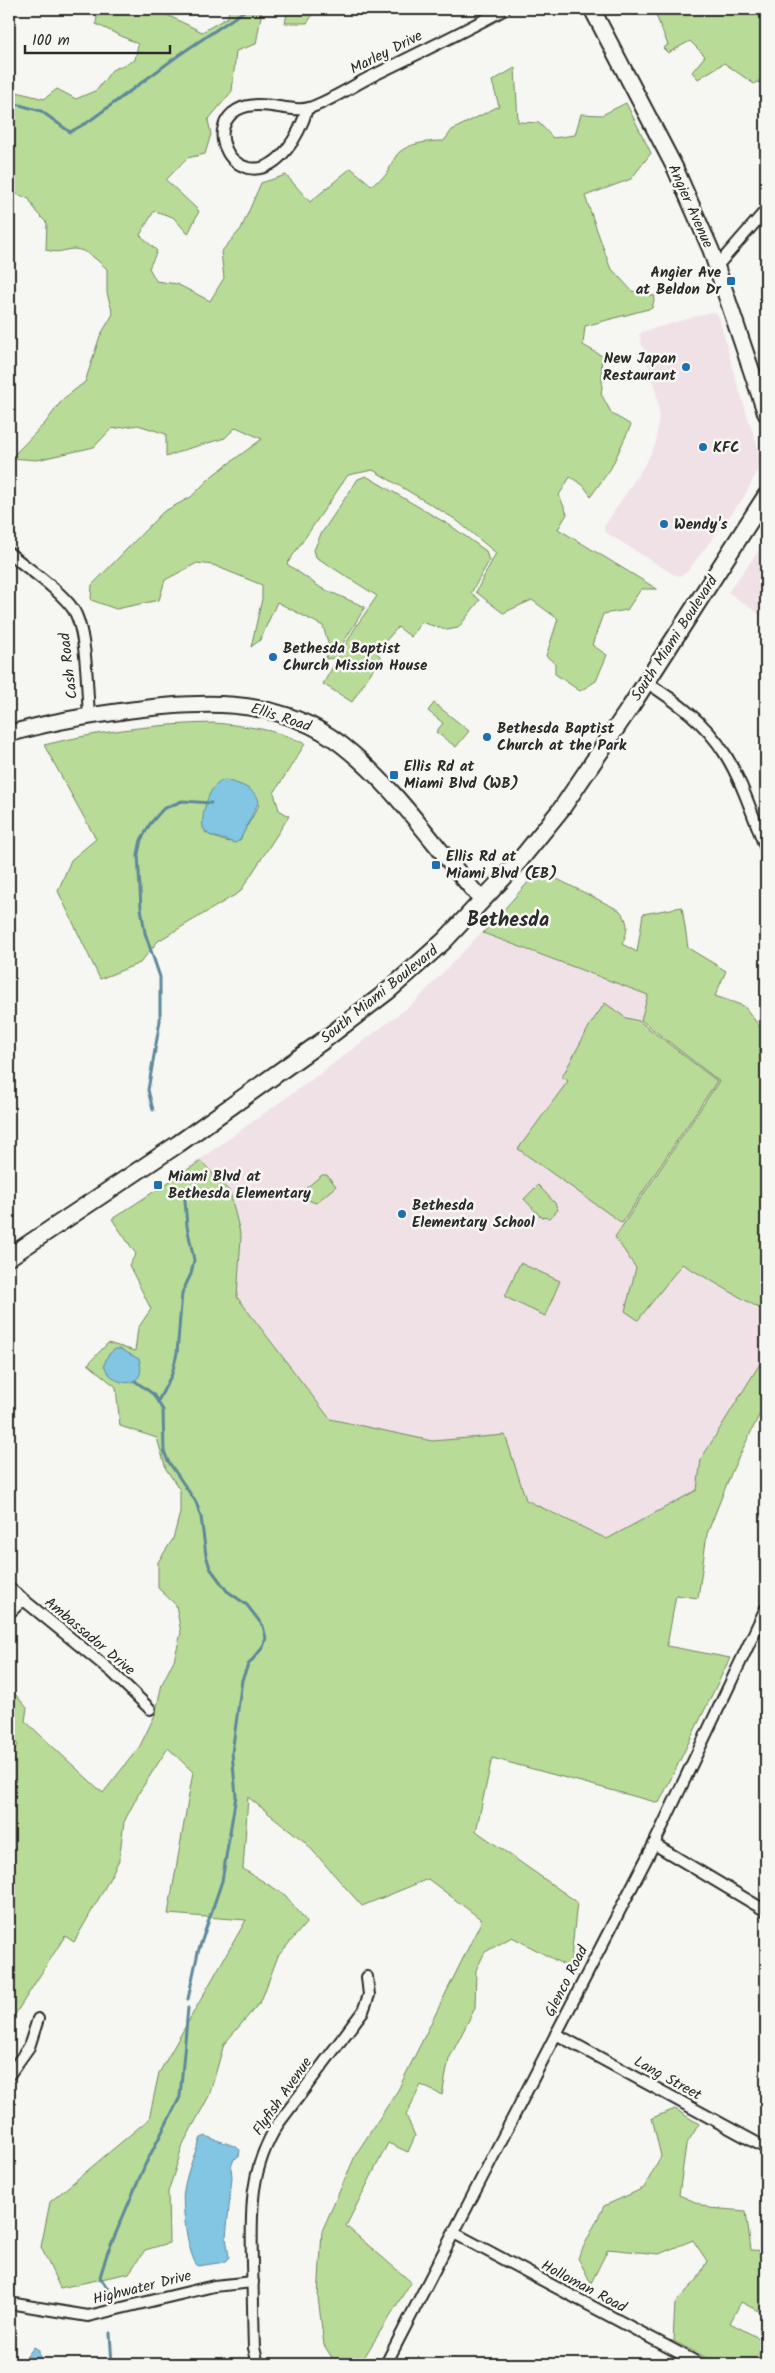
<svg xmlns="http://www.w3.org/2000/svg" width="775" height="2373" font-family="Kalam,sans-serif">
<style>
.built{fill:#f0e1e7}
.green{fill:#b8dc97;stroke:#728461;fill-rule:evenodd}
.water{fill:#82c6e3;stroke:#5f8899}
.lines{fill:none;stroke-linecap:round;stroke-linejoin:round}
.stream{stroke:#5f8899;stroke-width:3}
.street-casing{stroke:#2b2b2b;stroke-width:14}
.secondary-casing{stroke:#2b2b2b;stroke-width:19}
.primary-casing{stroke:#2b2b2b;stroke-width:20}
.street{stroke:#f6f6f2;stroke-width:10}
.secondary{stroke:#f6f6f2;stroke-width:15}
.primary{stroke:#f6f6f2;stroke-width:16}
.poi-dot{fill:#1f6fb2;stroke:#f6f6f2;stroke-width:2}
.labels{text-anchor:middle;stroke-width:5;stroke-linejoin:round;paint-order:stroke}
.street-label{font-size:15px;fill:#2b2b2b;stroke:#f6f6f2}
.poi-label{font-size:15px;font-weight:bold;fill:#2b2b2b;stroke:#f6f6f2;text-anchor:start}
.district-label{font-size:20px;font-weight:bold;fill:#2b2b2b;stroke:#f6f6f2}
</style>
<rect width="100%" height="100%" fill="#f6f6f2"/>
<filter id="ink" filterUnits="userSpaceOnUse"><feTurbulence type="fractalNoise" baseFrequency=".02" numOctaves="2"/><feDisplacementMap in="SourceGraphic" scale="10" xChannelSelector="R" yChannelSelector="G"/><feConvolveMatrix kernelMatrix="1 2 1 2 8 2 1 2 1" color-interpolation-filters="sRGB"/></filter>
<g filter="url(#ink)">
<!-- built -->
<g class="built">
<polygon points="711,312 716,313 719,317 734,374 760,455 759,468 744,497 687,572 680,576 673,574 605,532 604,527 647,461 656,443 659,412 656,392 639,335 642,332"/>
<polygon points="766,541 766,619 728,592"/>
<polygon points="481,933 648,995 641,1021 719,1081 615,1237 636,1268 625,1311 638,1319 682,1264 766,1312 766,1354 701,1459 698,1490 608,1539 526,1500 505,1435 432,1441 330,1419 157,1190 321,1073 415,1002"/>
</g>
<!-- green -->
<g class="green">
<path d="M98,9H155L202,32L228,17L229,9L262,10L256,44L236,51L232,91L208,120L211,134L205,154L187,158L166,180L199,211L188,234L173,217L154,211L140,235L157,251L149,268L156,281L177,284L210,301L224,278L221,252L241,229L261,183L286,175L310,202L351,168L371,185C392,174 385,173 396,156C405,143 430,141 444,141L452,130L499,106L492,81L515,68L518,122L539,123L553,138L575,135L581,114L602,115L626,103L651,153L631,179L585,196L610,267L632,291L655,296L652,308L585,326L583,345L602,356C600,370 604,380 601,394L612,414L631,425L611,468L591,496L583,485L570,477L559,495L567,514L558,529L657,589H641L627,610L603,614L592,645L607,655L596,681L580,691L555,674V663L546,656L558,619L532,600L503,613L476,592L496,553L455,519L373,470L348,475L287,564L321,588L365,607L334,658L326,659L328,643L323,626L277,602L260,640L251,647L262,599V585L213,565L197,563L165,580L159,600L116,609L91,600L92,585L163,512L191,497L213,475L262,439L236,427L225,438L187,449L166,457V434L138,425L111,429L94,447L37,460L11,458L46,422L63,399L85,382L100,336L113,314L107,293V269C98,261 87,249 73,249C61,250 61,254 46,250L47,223L37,213L29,199L9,191V90L44,99L57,89L76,99L97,90L112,70L135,60L138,44L96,24Z"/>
<polygon points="288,9 317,9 307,23 285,23"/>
<polygon points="667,9 766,9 766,76 754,84 724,63 698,79 692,72 705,56 690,41 668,53 663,48 668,45 656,15 667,11"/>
<polygon points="366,476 451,526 486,551 489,561 471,593 480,600 458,628 447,630 421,622 411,637 398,627 376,652 381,657 352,702 323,684 355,628 377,596 316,557 314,550 321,534 358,479"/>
<polygon points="434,703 469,731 456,747 436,732 443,723 428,711"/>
<path d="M214,723C246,726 276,729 305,744L274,793L279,810L289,816L240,892L158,941L140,963L100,979L58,891L71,860L96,839L44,745C101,731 156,724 214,723ZM215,786L259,805L240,839C230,846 215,838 205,832L207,802Z"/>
<path d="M539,870L619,910C630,921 628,931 622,944L637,952L643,914L682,907L688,948L726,971L715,996L744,1006L766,1035V1312L682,1264L638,1320L625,1311L636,1268L615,1237L719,1081L641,1020L648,995L483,933Z"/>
<polygon points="605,1003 626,1018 639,1021 717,1081 622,1223 518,1149 568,1081 562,1077 590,1025"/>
<polygon points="201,1161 230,1192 241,1237 237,1297 330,1419 432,1441 505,1435 526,1500 607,1539 697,1490 701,1459 766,1354 766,1401 732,1471 707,1534 698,1598 676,1595 667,1646 730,1658 659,1803 492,1758 476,1831 577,1902 570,1968 512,1937 485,1952 476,1970 475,2008 449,2059 442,2095 421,2085 406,2115 415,2136 408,2152 388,2143 346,2226 411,2282 360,2364 336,2364 324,2345 318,2297 322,2231 356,2154 398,2090 482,1920 428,1879 362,1906 305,1842 248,1797 243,1869 285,1895 307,1922 278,1956 261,2001 224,2044 209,2096 184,2142 168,2192 169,2243 145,2250 129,2273 60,2288 41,2247 50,2202 149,2119 159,2073 246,1920 168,1914 193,1772 168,1748 140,1791 124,1822 119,1860 102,1893 74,1942 65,1936 9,2024 9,1755 18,1745 9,1734 9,1687 27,1708 25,1721 103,1793 140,1746 155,1715 162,1684 174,1660 181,1633 176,1605 158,1588 158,1562 173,1539 180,1513 180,1490 166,1469 157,1438 120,1426 116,1387 88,1364 108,1343 135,1351 138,1328 151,1309 129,1265 136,1254 112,1219"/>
<polygon points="322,1175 327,1175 336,1186 316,1203 305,1199 300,1193"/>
<polygon points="538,1185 555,1203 558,1210 549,1218 541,1217 524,1199"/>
<polygon points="520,1263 560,1281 545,1316 505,1297"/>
<polygon points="675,2109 699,2124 686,2145 679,2195 709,2208 746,2211 751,2250 766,2251 766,2315 741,2302 730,2323 766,2342 766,2364 730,2364 713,2361 673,2341 675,2303 697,2280 707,2261 693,2240 659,2254 608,2249 591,2283 578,2258 604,2206 644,2188 661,2156 652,2118"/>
</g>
<!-- water -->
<g class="water">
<path d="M225,780C237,783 255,788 259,801L240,840L235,843L209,835L203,828C201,813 209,783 225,780Z"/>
<path d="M115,1349H120L139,1359C149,1389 113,1390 104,1365L108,1355Z"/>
<path d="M206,2136C216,2141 234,2144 240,2150L239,2157L234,2159L231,2167L232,2177L226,2237L229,2257L225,2262L198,2266C188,2258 181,2204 184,2190C187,2172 194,2155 201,2138Z"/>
<polygon points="34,2347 39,2350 40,2364 21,2364"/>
</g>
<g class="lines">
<!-- stream -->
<g class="stream">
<polyline points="9,102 41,111 70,132 88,122 179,55 247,9"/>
<polyline points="153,1110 148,1090 160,1021 160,977 145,933 141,908 138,854 141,840 150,824 163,809 182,801 211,803"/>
<polyline points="135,1381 153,1394 163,1410 164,1451 168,1461 196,1502 201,1517 206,1555 210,1568 227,1591 247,1605 263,1626 266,1638 263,1647 248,1665 242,1680 232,1753 236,1796 222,1881 198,1952 188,1999"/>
<polyline points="158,1401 172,1374 177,1353 182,1293 191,1274 194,1260 187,1226 184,1188"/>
<polyline points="110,2292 100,2277 107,2254 145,2165 180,2097 188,2008"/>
<polyline points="110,2333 112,2364"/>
</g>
<defs>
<g id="street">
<path d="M307,109C300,133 279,174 248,168C238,165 230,159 226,149C219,135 223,118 237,110C260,97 290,114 309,108C328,102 351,87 370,77C415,55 461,33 505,9"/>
<polyline points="717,266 766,210"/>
<path d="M9,553C27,568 60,590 73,609C87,630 87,690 89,716"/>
<path d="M646,682C676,701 706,723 725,754C743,783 753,817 766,849"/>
<polyline points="9,1588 111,1671 150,1709"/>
<polyline points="9,1613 23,1600"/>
<polyline points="654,1844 766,1911"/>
<polyline points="556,2034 766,2148"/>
<polyline points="9,2075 29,2047 38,2019"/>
<polyline points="454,2233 700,2364"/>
<polyline points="9,2303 88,2316 214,2286 253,2282"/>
<path d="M258,2364L254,2348C253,2320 253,2292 252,2264C251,2212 249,2170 278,2124L363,2011L369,1995L367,1977"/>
<polyline points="386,2364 654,1844 766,1608"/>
</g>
<g id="secondary">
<polyline points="592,9 675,168 711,250 766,414"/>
<path d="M9,734C44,723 80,717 117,712C193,701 277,694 342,745C397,788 436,849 482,900"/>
</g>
<polyline id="primary" points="9,1257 178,1144 324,1040 388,991 444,941 520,860 562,808 631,706 766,496"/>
</defs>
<!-- street casing -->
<use href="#street" class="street-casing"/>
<!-- secondary casing -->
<use href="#secondary" class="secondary-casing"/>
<!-- primary casing -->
<use href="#primary" class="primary-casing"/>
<!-- street -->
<use href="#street" class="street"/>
<!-- secondary -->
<use href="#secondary" class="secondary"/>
<!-- primary -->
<use href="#primary" class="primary"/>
</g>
</g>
<!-- markers -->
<g class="poi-dot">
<rect x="726" y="276" width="10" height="10" rx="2.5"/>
<circle cx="686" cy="367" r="5"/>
<circle cx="703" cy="447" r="5"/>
<circle cx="664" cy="524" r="5"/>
<circle cx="273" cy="657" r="5"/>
<circle cx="487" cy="737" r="5"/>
<rect x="389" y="770" width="10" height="10" rx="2.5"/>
<rect x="431" y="860" width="10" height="10" rx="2.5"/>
<rect x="153" y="1180" width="10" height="10" rx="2.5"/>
<circle cx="402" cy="1214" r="5"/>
</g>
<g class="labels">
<!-- street labels -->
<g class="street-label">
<text transform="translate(386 52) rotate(-27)" y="5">Marley Drive</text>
<text transform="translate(691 206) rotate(66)" y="5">Angier Avenue</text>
<text transform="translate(674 638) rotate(-57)" y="5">South Miami Boulevard</text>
<text transform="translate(68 666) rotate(-97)" y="5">Cash Road</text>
<text transform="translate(281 717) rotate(18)" y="5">Ellis Road</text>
<text transform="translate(379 994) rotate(-39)" y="5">South Miami Boulevard</text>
<text transform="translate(90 1636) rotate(40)" y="5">Ambassador Drive</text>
<text transform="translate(566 1981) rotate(-63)" y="5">Glenco Road</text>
<text transform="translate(668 2078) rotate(29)" y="5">Lang Street</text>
<text transform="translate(282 2096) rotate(-55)" y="5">Flyfish Avenue</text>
<text transform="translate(584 2286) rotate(28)" y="5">Holloman Road</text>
<text transform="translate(142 2287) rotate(-14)" y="5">Highwater Drive</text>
</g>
<!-- poi labels -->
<g class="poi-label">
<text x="721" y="277" text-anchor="end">Angier Ave<tspan x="721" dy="17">at Beldon Dr</tspan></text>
<text x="676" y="363" text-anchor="end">New Japan<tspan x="676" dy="17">Restaurant</tspan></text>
<text x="713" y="452">KFC</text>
<text x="674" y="529">Wendy's</text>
<text x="283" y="653">Bethesda Baptist<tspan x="283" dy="17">Church Mission House</tspan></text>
<text x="497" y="733">Bethesda Baptist<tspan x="497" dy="17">Church at the Park</tspan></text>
<text x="404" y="771">Ellis Rd at<tspan x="404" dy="17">Miami Blvd (WB)</tspan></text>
<text x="446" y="861">Ellis Rd at<tspan x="446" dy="17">Miami Blvd (EB)</tspan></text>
<text x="168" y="1181">Miami Blvd at<tspan x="168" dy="17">Bethesda Elementary</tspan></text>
<text x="412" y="1210">Bethesda<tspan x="412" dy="17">Elementary School</tspan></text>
</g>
<!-- district labels -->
<g class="district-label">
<text x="508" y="926">Bethesda</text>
</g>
</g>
<!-- margin -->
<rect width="775" height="2373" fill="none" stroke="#f6f6f2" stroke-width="30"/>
<rect x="15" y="15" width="745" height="2343" fill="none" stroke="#2b2b2b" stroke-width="2" filter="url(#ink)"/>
<!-- scale -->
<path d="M25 45v8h145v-8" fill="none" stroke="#2b2b2b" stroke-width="2.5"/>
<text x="32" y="45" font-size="15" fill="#2b2b2b" stroke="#f6f6f2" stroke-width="4" paint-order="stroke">100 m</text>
</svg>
